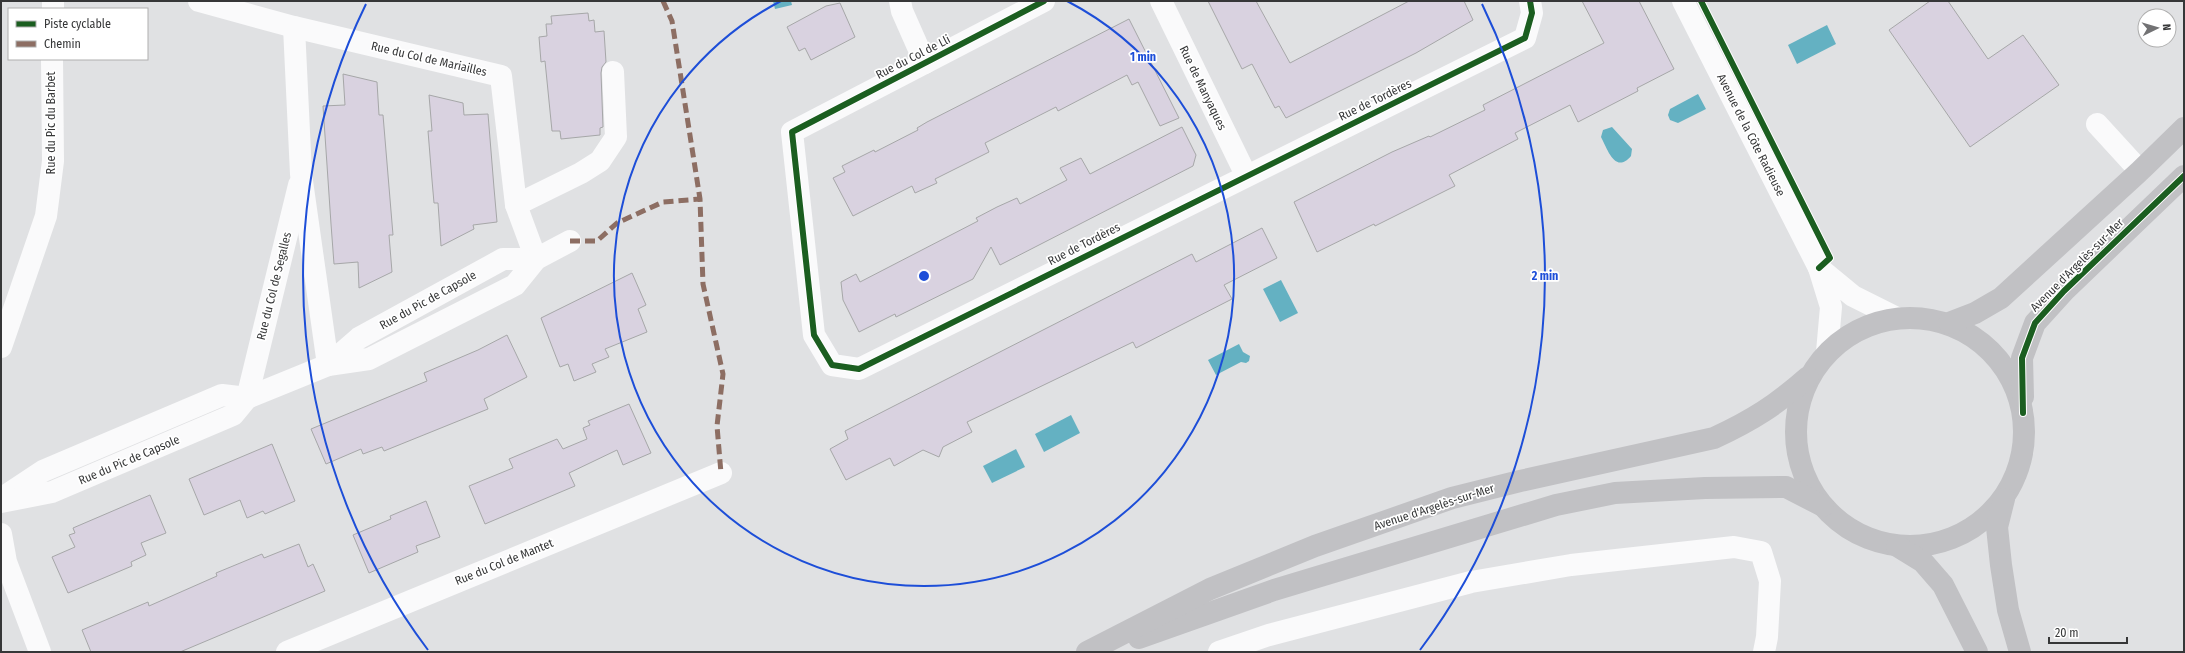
<svg xmlns="http://www.w3.org/2000/svg" width="2185" height="653" font-family="'Fira Sans Condensed',sans-serif">
<style>
.water{fill:#64b1c2}
.building{fill:#d9d2e0;stroke:#a6a7a8}
.lines{fill:none;stroke-linecap:round;stroke-linejoin:round}
.minor{stroke:#fafafb;stroke-width:22}
.major{stroke:#c1c1c4;stroke-width:22}
.quiet{stroke:#8d6e63;stroke-width:5;stroke-dasharray:10 5;stroke-linecap:butt}
.cycleway-casing{stroke:#fff;stroke-width:8}
.cycleway{stroke:#1b5e20;stroke-width:6}
.ring{fill:none;stroke:#1d4ed8;stroke-width:2}
.labels{text-anchor:middle;stroke-width:3.5;stroke-linejoin:round;paint-order:stroke}
.street-label{font-size:12px;fill:#363738;stroke:#fff}
.centre{fill:#1d4ed8;stroke:#fff;stroke-width:2}
.ring-label{font-size:12px;text-anchor:middle;font-weight:bold;fill:#1d4ed8;stroke:#fff;stroke-width:3.5;stroke-linejoin:round;paint-order:stroke}
</style>
<rect width="100%" height="100%" fill="#e0e1e3"/>
<!-- water -->
<g class="water">
<polygon points="773,1 791,1 792,5 775,9"/>
<polygon points="1827,25 1836,44 1797,64 1788,45"/>
<polygon points="1698,94 1706,109 1678,123 1670,120 1668,115 1670,109"/>
<path d="M1612,127L1632,149L1631,156C1615,175 1607,148 1601,137L1603,130Z"/>
<polygon points="1281,280 1298,313 1280,322 1263,289"/>
<polygon points="1239,344 1243,352 1250,356 1249,361 1246,363 1241,362 1216,375 1208,360"/>
<polygon points="1071,415 1080,433 1044,452 1035,434"/>
<polygon points="1016,449 1025,467 992,483 983,466"/>
</g>
<!-- building -->
<g class="building">
<polygon points="1208,1 1256,1 1290,63 1409,1 1464,1 1473,20 1416,53 1286,118 1279,106 1275,108 1252,64 1242,69"/>
<polygon points="1582,1 1639,1 1674,69 1637,88 1638,91 1578,122 1570,105 1515,133 1518,139 1449,175 1455,186 1375,226 1374,224 1317,252 1294,202 1392,152 1429,136 1430,137 1485,110 1483,105 1604,43"/>
<polygon points="1930,1 1948,1 1988,59 2023,35 2059,85 1970,147 1889,30"/>
<polygon points="840,3 855,37 811,60 805,48 799,51 787,27 826,6"/>
<polygon points="588,13 589,21 594,20 595,32 604,31 606,62 602,67 601,73 603,127 600,128 600,135 561,139 560,131 552,131 545,61 541,62 539,37 547,36 546,24 552,24 551,16"/>
<polygon points="1129,19 1179,118 1160,126 1138,82 1132,85 1127,75 1058,111 1056,107 985,143 989,152 935,179 937,183 915,193 912,186 853,216 833,178 845,172 842,166 874,150 875,152 918,130 917,128 927,122"/>
<polygon points="343,74 377,82 379,115 383,115 393,235 389,235 392,272 359,288 358,262 334,264 331,224 323,106 345,105"/>
<polygon points="429,95 463,103 464,115 488,114 494,188 497,222 473,225 474,229 441,246 438,203 434,203 432,180 428,131 432,131"/>
<polygon points="1182,127 1196,155 1193,166 1000,265 991,247 973,279 896,317 895,314 859,332 843,300 841,282 856,274 860,282 978,221 976,218 997,207 1017,198 1020,204 1067,180 1060,168 1081,158 1090,174"/>
<polygon points="1262,228 1277,258 1224,285 1232,299 1136,348 1133,342 967,422 972,432 943,447 939,457 923,450 894,466 890,458 846,480 830,449 848,439 845,431 1192,254 1196,262"/>
<polygon points="632,273 646,305 638,309 647,332 605,349 609,357 592,364 596,372 574,381 568,364 560,367 558,362 541,318"/>
<polygon points="507,335 527,377 484,399 488,409 384,451 382,447 363,454 361,449 326,464 311,429 427,381 424,373 478,350"/>
<polygon points="629,404 651,453 623,465 617,450 569,473 575,486 485,524 469,486 513,468 509,459 557,439 563,449 587,439 583,428 590,425 588,421"/>
<polygon points="272,444 295,501 265,514 263,511 247,518 240,500 204,515 189,479"/>
<polygon points="150,495 166,533 141,543 146,555 131,562 132,566 68,593 52,557 75,547 69,535 75,533 73,528"/>
<polygon points="426,501 440,537 416,546 418,552 369,573 353,535 391,519 390,516"/>
<polygon points="299,544 308,567 313,564 325,591 180,652 91,652 82,630 148,602 149,606 217,576 216,573 262,554 264,558"/>
</g>
<g class="lines">
<!-- minor -->
<g class="minor">
<polyline points="199,1 294,27 501,76 516,205 536,259"/>
<polyline points="900,1 902,11 925,63"/>
<polyline points="1044,1 792,132 814,335 832,365 859,369 1525,38 1532,13 1530,1"/>
<polyline points="1161,1 1246,175"/>
<polyline points="1683,1 1819,268"/>
<polyline points="53,9 53,1"/>
<polyline points="294,27 301,174 328,365"/>
<polyline points="2097,124 2140,171"/>
<polyline points="516,205 581,173 600,161 616,137 613,72"/>
<polyline points="1,347 46,216 53,161 52,59"/>
<polyline points="1827,352 1831,307 1819,268 1853,296 1895,317"/>
<polyline points="328,365 359,338 503,259 536,259"/>
<polyline points="247,398 299,185"/>
<polyline points="2,498 43,471 222,395 247,398"/>
<polyline points="1,502 52,492 233,415 247,398 328,365 369,359 515,285 536,259 570,241"/>
<polyline points="1,534 6,562 40,652"/>
<polyline points="287,652 721,473"/>
<polyline points="1219,652 1269,635 1471,582 1571,565 1734,547 1761,552 1770,581 1767,637 1764,652"/>
</g>
<!-- major -->
<g class="major">
<circle cx="1910" cy="432" r="114"/>
<polyline points="1949,323 1975,313 2001,298 2140,171 2184,128"/>
<polyline points="2023,397 2022,358 2035,323 2064,291 2184,176"/>
<polyline points="2004,499 1997,527 2001,565 2008,610 2020,652"/>
<polyline points="1897,546 1923,562 1943,585 1977,652"/>
<polyline points="1139,638 1274,590 1556,505 1615,493 1705,488 1786,487 1823,506"/>
<path d="M1087,652L1210,589L1315,546L1452,498L1520,481L1714,438C1753,420 1776,405 1808,377"/>
</g>
<!-- quiet -->
<g class="quiet">
<polyline points="663,1 672,21 700,199 703,284 723,374 717,426 721,473"/>
<polyline points="570,241 597,241 617,223 663,202 700,199"/>
</g>
<defs>
<g id="cycleway">
<polyline points="1044,1 792,132 814,335 832,365 859,369 1525,38 1532,13 1530,1"/>
<polyline points="1701,1 1830,258 1819,268"/>
<polyline points="2023,413 2022,358 2035,323 2064,291 2184,176"/>
</g>
</defs>
<!-- cycleway casing -->
<use href="#cycleway" class="cycleway-casing"/>
<!-- cycleway -->
<use href="#cycleway" class="cycleway"/>
</g>
<!-- distance rings -->
<g class="ring">
<path d="M1067 1A310 310 0 1 1 781 1"/>
<path d="M428 650A621 621 0 0 1 366 4M1482 4A621 621 0 0 1 1420 650"/>
</g>
<g class="labels">
<!-- street labels -->
<g class="street-label">
<text transform="translate(913 57) rotate(-27)" y="4">Rue du Col de Lli</text>
<text transform="translate(429 59) rotate(13)" y="4">Rue du Col de Mariailles</text>
<text transform="translate(1203 88) rotate(64)" y="4">Rue de Manyaques</text>
<text transform="translate(1375 100) rotate(-26)" y="4">Rue de Tordères</text>
<text transform="translate(51 123) rotate(-90)" y="4">Rue du Pic du Barbet</text>
<text transform="translate(1751 135) rotate(63)" y="4">Avenue de la Côte Radieuse</text>
<text transform="translate(1084 244) rotate(-27)" y="4">Rue de Tordères</text>
<text transform="translate(2077 265) rotate(-45)" y="4">Avenue d'Argelès-sur-Mer</text>
<text transform="translate(274 286) rotate(-76)" y="4">Rue du Col de Segalles</text>
<text transform="translate(428 300) rotate(-29)" y="4">Rue du Pic de Capsole</text>
<text transform="translate(129 460) rotate(-23)" y="4">Rue du Pic de Capsole</text>
<text transform="translate(1434 507) rotate(-18)" y="4">Avenue d'Argelès-sur-Mer</text>
<text transform="translate(504 562) rotate(-22)" y="4">Rue du Col de Mantet</text>
</g>
</g>
<circle cx="924" cy="276" r="6" class="centre"/>
<g class="ring-label">
<text x="1143" y="61">1 min</text>
<text x="1545" y="280">2 min</text>
</g>
<!-- border -->
<rect width="2185" height="653" fill="none" stroke="#363738" stroke-width="4"/>
<!-- legend -->
<rect x="8" y="8" width="140" height="52" fill="#ffffff" stroke="#afafaf"/>
<rect x="16" y="21" width="20" height="6" fill="#1b5e20" stroke="#afafaf"/>
<text x="44" y="28" font-size="12" fill="#363738">Piste cyclable</text>
<rect x="16" y="41" width="20" height="6" fill="#8d6e63" stroke="#afafaf"/>
<text x="44" y="48" font-size="12" fill="#363738">Chemin</text>
<!-- north arrow -->
<g transform="translate(2157 28) rotate(85)"><circle r="19" fill="#ffffff" stroke="#afafaf"/>
<path d="M0-3L7 15L0 10L-7 15Z" fill="#727274"/>
<text y="-6" font-size="11" font-weight="bold" text-anchor="middle" fill="#363738">N</text>
</g>
<!-- scale -->
<path d="M2049 637v6h78v-6" fill="none" stroke="#363738" stroke-width="2"/>
<text x="2055" y="637" font-size="12" fill="#363738" stroke="#ffffff" stroke-width="3" paint-order="stroke">20 m</text>
</svg>
